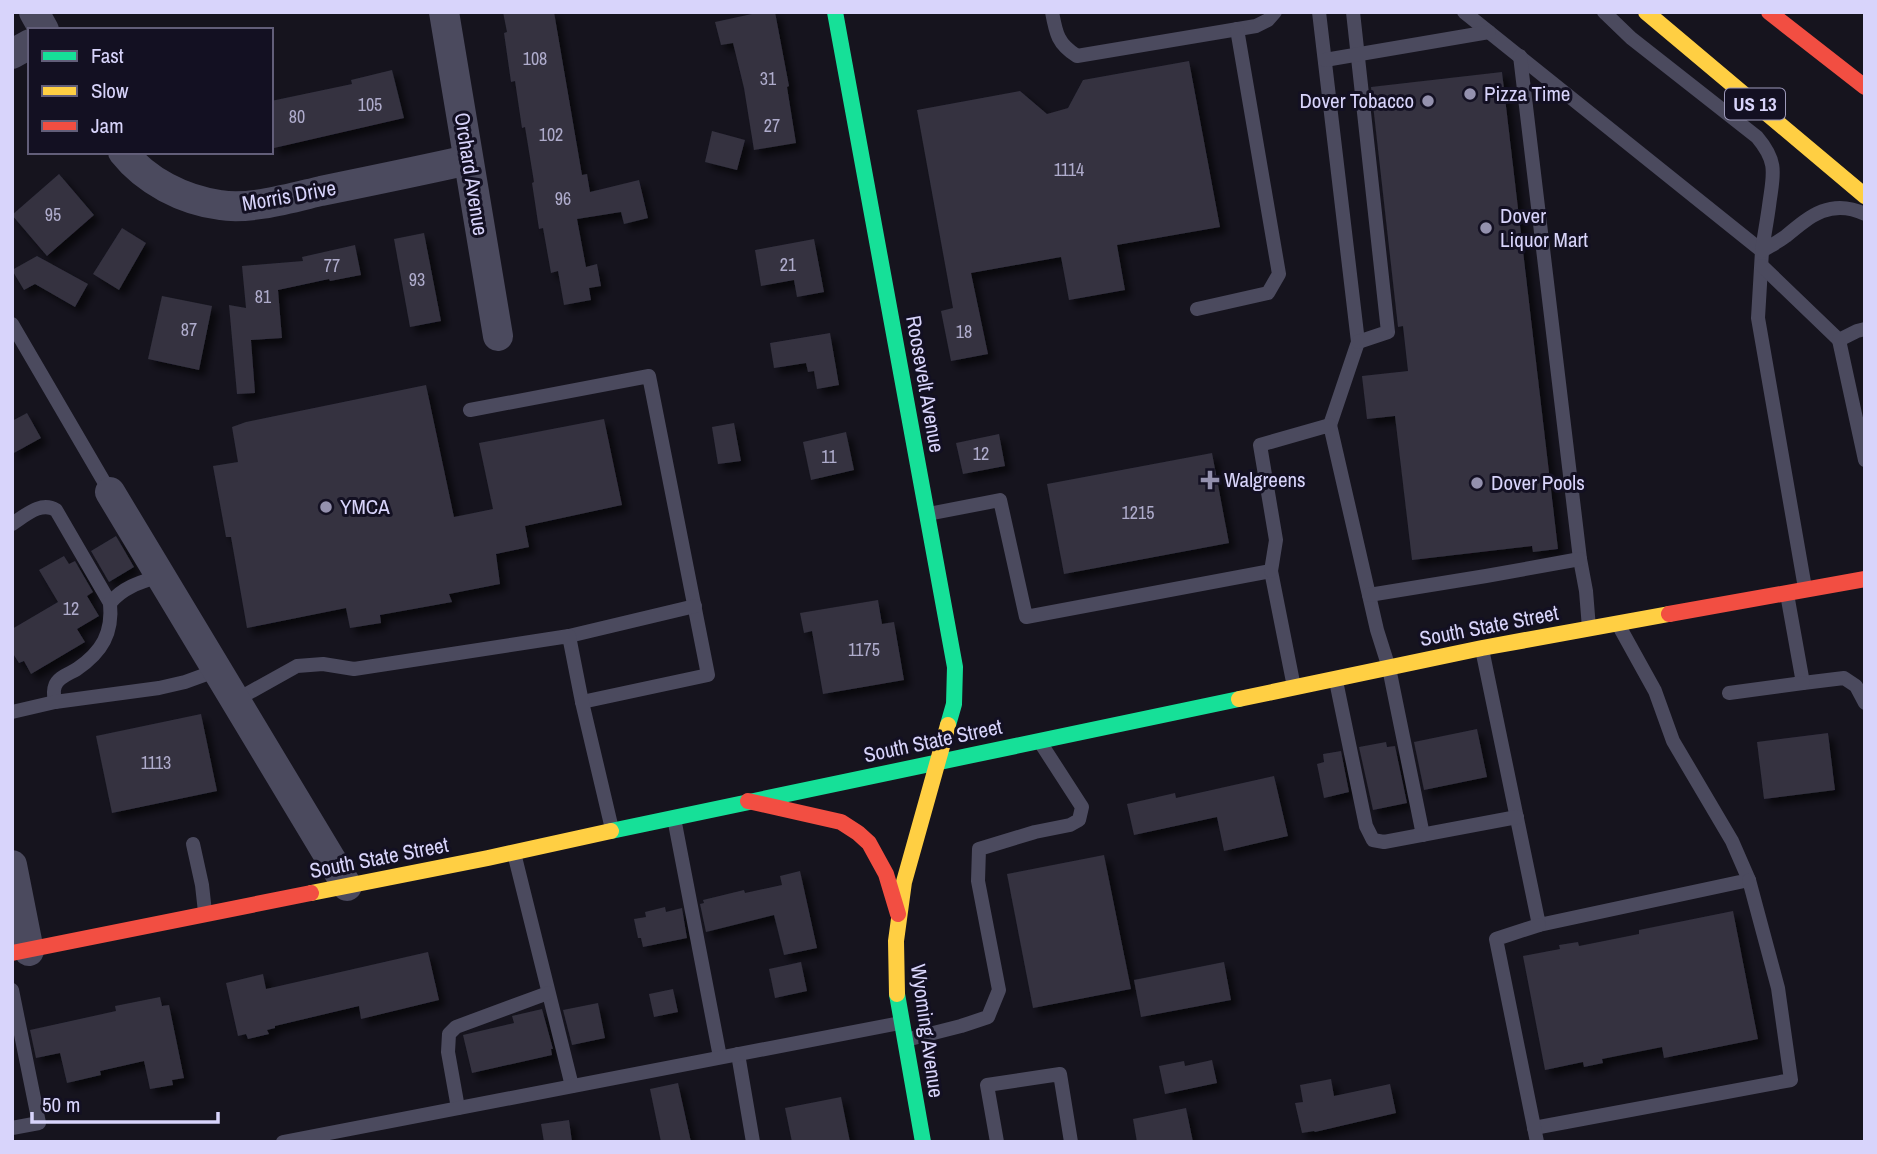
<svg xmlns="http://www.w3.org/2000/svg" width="1877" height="1154" font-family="'Archivo Narrow',sans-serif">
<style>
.building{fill:#343240;filter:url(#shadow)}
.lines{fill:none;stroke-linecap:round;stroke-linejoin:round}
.lane{stroke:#4b4a5e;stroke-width:14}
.street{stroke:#4b4a5e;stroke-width:30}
.fast{stroke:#16e098;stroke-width:16}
.slow{stroke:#ffcf43;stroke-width:16}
.jam{stroke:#f24e42;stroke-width:16}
.poi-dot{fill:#9491ae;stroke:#131022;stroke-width:2.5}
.labels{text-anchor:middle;stroke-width:6;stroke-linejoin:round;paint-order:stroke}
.number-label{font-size:18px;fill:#afaccc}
.shield{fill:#131022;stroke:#9d99ba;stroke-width:2}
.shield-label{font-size:19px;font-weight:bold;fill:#d8d4fb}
.poi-label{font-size:21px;fill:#d8d4fb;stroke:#131022;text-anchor:start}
.street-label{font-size:21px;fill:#d8d4fb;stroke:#131022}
</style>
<defs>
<filter id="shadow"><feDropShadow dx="6" dy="6" stdDeviation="3.5" flood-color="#0009"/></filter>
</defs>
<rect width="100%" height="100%" fill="#16141e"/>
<!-- building -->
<g class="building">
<polygon points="503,12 554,12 582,175 587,174 590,192 639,180 648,218 624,224 621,212 577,219 586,267 597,264 601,286 589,288 591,300 564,305 558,271 551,273 543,228 539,229 532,183 534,182 525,127 522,128 515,81 511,82 504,33 507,32"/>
<polygon points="761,12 775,12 789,86 787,87 796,143 754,150 744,88 733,43 721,45 715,22"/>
<polygon points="1189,61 1220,227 1117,245 1125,290 1069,300 1061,257 971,273 988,354 951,361 941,311 953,308 917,110 1020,91 1047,114 1068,108 1083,80"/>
<polygon points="392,70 404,118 274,148 271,134 271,101 352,84 351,80"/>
<polygon points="1502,72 1558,549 1533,552 1532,546 1412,560 1395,416 1367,419 1362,376 1408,371 1403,326 1398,327 1371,87"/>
<polygon points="712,131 745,140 737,170 705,162"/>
<polygon points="59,174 94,215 47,256 12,215"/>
<polygon points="122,228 146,243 119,290 93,274"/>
<polygon points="424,233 441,321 410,327 394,239"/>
<polygon points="814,239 824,292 797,297 794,280 761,286 755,250"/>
<polygon points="355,245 361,275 330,281 329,279 278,290 282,338 251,340 255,393 237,394 229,305 246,308 242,266 303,261 302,257"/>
<polygon points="37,256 88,284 75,307 35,284 24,290 12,270"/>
<polygon points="162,296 212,306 199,370 148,359"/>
<polygon points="830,333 839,385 817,389 814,371 808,372 806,363 774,368 770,343"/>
<polygon points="426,385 454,517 493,509 479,443 604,419 622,505 525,526 529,547 496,554 500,584 449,594 452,602 380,615 381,623 350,628 346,608 247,628 231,537 226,537 213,466 238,462 232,427 246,422"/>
<polygon points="27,413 41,438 12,454 12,421"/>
<polygon points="734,423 741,461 718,464 712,427"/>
<polygon points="846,432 854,470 811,480 803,442"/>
<polygon points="999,434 1005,466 963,474 956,443"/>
<polygon points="1212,453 1229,543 1064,574 1047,484"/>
<polygon points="116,536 134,567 109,582 91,551"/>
<polygon points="64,556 69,564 75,561 93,592 87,596 99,616 77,629 85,642 31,674 24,661 19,663 12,652 12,629 58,602 39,570"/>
<polygon points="878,600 882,624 894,622 904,680 823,694 812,631 804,633 800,613"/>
<polygon points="201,714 217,791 112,813 96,736"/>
<polygon points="1477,729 1487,777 1424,790 1414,742"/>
<polygon points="1828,733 1835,790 1764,799 1757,742"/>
<polygon points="1386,742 1387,747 1395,746 1407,803 1373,810 1359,747"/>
<polygon points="1341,751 1349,792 1324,798 1317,764 1324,762 1323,754"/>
<polygon points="1274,776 1288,836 1224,851 1217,817 1134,835 1127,804 1175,793 1176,798"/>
<polygon points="1104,855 1131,989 1033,1008 1007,874"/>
<polygon points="800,871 817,948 784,955 774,915 706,932 700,904 704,903 703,900 744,890 745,893 782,885 780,876"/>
<polygon points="665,907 666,912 682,908 687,938 643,947 641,938 638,938 634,919 646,917 645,912"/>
<polygon points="1733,911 1758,1039 1664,1058 1662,1047 1602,1059 1603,1063 1584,1067 1583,1062 1545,1070 1523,956 1560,949 1559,945 1578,942 1579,946 1639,934 1639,930"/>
<polygon points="428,952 439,1000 361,1019 359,1006 275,1026 275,1028 267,1030 269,1034 248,1039 246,1034 238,1036 226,983 263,974 266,989"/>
<polygon points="801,962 807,991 775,998 769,969"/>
<polygon points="1224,962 1231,1000 1141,1017 1134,980"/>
<polygon points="673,989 678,1012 654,1017 649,994"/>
<polygon points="160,997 162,1006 169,1005 184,1078 172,1080 173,1085 150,1089 144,1061 100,1071 101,1075 67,1083 60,1053 36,1058 30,1030 116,1011 115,1006"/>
<polygon points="598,1003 605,1038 572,1045 563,1010"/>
<polygon points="542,1009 553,1049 551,1049 552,1055 472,1073 463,1035 514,1023 512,1016"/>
<polygon points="1212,1060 1217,1083 1165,1094 1159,1066 1184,1061 1185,1066"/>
<polygon points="1331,1079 1334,1096 1390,1084 1396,1113 1315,1132 1314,1131 1302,1133 1295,1103 1303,1102 1300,1085"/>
<polygon points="678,1083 691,1142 661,1142 650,1089"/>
<polygon points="841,1097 850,1142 792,1142 785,1108"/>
<polygon points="1186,1108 1193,1142 1137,1142 1133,1119"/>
<polygon points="569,1120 572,1142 544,1142 541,1124"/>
</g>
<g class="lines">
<!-- lane -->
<g class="lane">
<path d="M1052,12C1056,34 1058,44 1077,56L1256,26L1268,20L1275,12"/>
<polyline points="1319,12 1358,342 1330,425"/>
<polyline points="1353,12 1388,332 1358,342"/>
<polyline points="1464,12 1762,251 1758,318 1805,588"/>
<path d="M1604,12L1631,38L1757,137C1779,163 1773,175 1769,206C1767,221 1764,236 1762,251C1770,246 1778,242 1786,236C1810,216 1831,198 1865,214"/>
<polyline points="1520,56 1580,559 1586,591 1589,628"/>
<polyline points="1325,60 1489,32"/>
<polyline points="1762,266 1839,340"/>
<polyline points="1197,309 1268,293 1279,274 1237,29"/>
<polyline points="12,324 110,492"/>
<polyline points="1865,329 1857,331 1839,340 1865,460"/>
<polyline points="470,410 649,376 708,675 582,702"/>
<polyline points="928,514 1000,500 1026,617 1271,571 1294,687"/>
<path d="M12,524C26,515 41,501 56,510L110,603"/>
<polyline points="1271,571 1276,540 1260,445 1330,425 1377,630 1389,668 1423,835"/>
<polyline points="1787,594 1803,683 1844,678 1856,686 1865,703"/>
<polyline points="1369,595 1486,576 1580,559"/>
<polyline points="569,636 695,606"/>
<polyline points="1482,649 1539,925 1749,880 1732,841 1673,741 1655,691 1619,626"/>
<polyline points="1336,681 1366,826 1373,840 1384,842 1517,817"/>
<polyline points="1729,693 1803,683"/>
<polyline points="236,700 297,666 323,664 354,669 569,636 582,702 612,829"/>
<path d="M55,702C54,697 53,691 55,686C58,677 69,674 77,669C102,652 113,633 110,603C123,587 141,582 160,576"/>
<polyline points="12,712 55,702 159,688 185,682 218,670"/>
<polyline points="674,818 720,1057"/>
<polyline points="193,844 202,885 205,912"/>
<polyline points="514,853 572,1086"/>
<polyline points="12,990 39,1123 12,1128"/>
<polyline points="906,1040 961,1026 988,1017 999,990 978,881 979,849 1035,832 1070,825 1079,820 1082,807 1040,742"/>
<polyline points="738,1054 753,1142"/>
<polyline points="458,1108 448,1052 449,1034 456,1027 548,993"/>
<polyline points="1534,1128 1791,1080 1778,988 1749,880"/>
<polyline points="283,1142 900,1023"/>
<polyline points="997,1142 987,1085 1060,1074 1071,1142"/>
<polyline points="1537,1142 1496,939 1539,925"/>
</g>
<!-- street -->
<g class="street">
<polyline points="34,12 44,30"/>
<polyline points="444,12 498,336"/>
<polyline points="12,54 30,44"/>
<path d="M123,152C146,181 183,200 220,205C250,210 291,198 321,191C370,181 419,171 468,160"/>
<polyline points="110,492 347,886"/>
<polyline points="12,865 29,951"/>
</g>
<!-- fast -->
<g class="fast">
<polyline points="835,12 955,667 954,704 948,725"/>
<polyline points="611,831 1239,699"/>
<polyline points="897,994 923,1142"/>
</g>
<!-- slow -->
<g class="slow">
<polyline points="1646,12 1865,196"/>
<polyline points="1239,699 1482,648 1669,614"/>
<polyline points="311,893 488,858 611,831"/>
<polyline points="897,994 896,941 904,882 948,725"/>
</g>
<!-- jam -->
<g class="jam">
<polyline points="1769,12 1865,87"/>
<polyline points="1669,614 1865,579"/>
<polyline points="748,801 841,822 858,833 869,843 886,874 898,914"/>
<polyline points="12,953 311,893"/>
</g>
</g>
<!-- markers -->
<g class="poi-dot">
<circle cx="1470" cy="94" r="7"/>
<circle cx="1428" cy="101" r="7"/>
<circle cx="1486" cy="228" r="7"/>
<path d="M1206.5 469.5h7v7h7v7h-7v7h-7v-7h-7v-7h7z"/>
<circle cx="1477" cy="483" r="7"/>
<circle cx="326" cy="507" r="7"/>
</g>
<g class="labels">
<!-- number labels -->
<g class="number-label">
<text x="535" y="65">108</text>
<text x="768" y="85">31</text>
<text x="370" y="111">105</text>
<text x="297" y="123">80</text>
<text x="772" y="132">27</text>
<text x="551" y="141">102</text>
<text x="1069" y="176">1114</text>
<text x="563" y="205">96</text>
<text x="53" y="221">95</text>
<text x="788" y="271">21</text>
<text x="332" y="272">77</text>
<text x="417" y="286">93</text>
<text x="263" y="303">81</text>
<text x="189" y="336">87</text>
<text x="964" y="338">18</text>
<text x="981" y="460">12</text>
<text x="829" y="463">11</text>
<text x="1138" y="519">1215</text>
<text x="71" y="615">12</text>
<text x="864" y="656">1175</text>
<text x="156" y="769">1113</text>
</g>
<!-- shield labels -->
<rect class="shield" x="1725" y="88.5" width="60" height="31" rx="5"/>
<g class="shield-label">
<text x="1755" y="111">US 13</text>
</g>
<!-- poi labels -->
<g class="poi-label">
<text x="1484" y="101">Pizza Time</text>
<text x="1414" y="108" text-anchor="end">Dover Tobacco</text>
<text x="1500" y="223">Dover<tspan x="1500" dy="24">Liquor Mart</tspan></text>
<text x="1224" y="487">Walgreens</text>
<text x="1491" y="490">Dover Pools</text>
<text x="340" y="514">YMCA</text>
</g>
<!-- street labels -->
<g class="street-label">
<text transform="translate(471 174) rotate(81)" y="7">Orchard Avenue</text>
<text transform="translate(289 196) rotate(-10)" y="7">Morris Drive</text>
<text transform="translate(925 384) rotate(80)" y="7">Roosevelt Avenue</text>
<text transform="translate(1489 626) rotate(-11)" y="7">South State Street</text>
<text transform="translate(933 741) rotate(-12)" y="7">South State Street</text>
<text transform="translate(379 858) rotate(-11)" y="7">South State Street</text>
<text transform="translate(927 1031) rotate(82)" y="7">Wyoming Avenue</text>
</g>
</g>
<!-- border -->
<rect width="1877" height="1154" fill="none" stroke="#d8d4fb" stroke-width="28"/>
<!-- legend -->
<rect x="28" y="28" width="245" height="126" fill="#131022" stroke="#625e79" stroke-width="2"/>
<rect x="42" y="51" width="35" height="10" fill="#16e098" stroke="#625e79" stroke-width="2"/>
<text x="91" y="63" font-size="21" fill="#d8d4fb">Fast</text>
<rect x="42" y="86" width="35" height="10" fill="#ffcf43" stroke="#625e79" stroke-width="2"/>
<text x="91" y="98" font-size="21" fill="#d8d4fb">Slow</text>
<rect x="42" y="121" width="35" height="10" fill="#f24e42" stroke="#625e79" stroke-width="2"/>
<text x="91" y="133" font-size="21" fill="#d8d4fb">Jam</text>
<!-- scale -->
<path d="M32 1112v10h186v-10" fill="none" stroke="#d8d4fb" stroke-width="3.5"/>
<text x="42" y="1112" font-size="21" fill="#d8d4fb" stroke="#131022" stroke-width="5" paint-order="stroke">50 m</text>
</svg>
